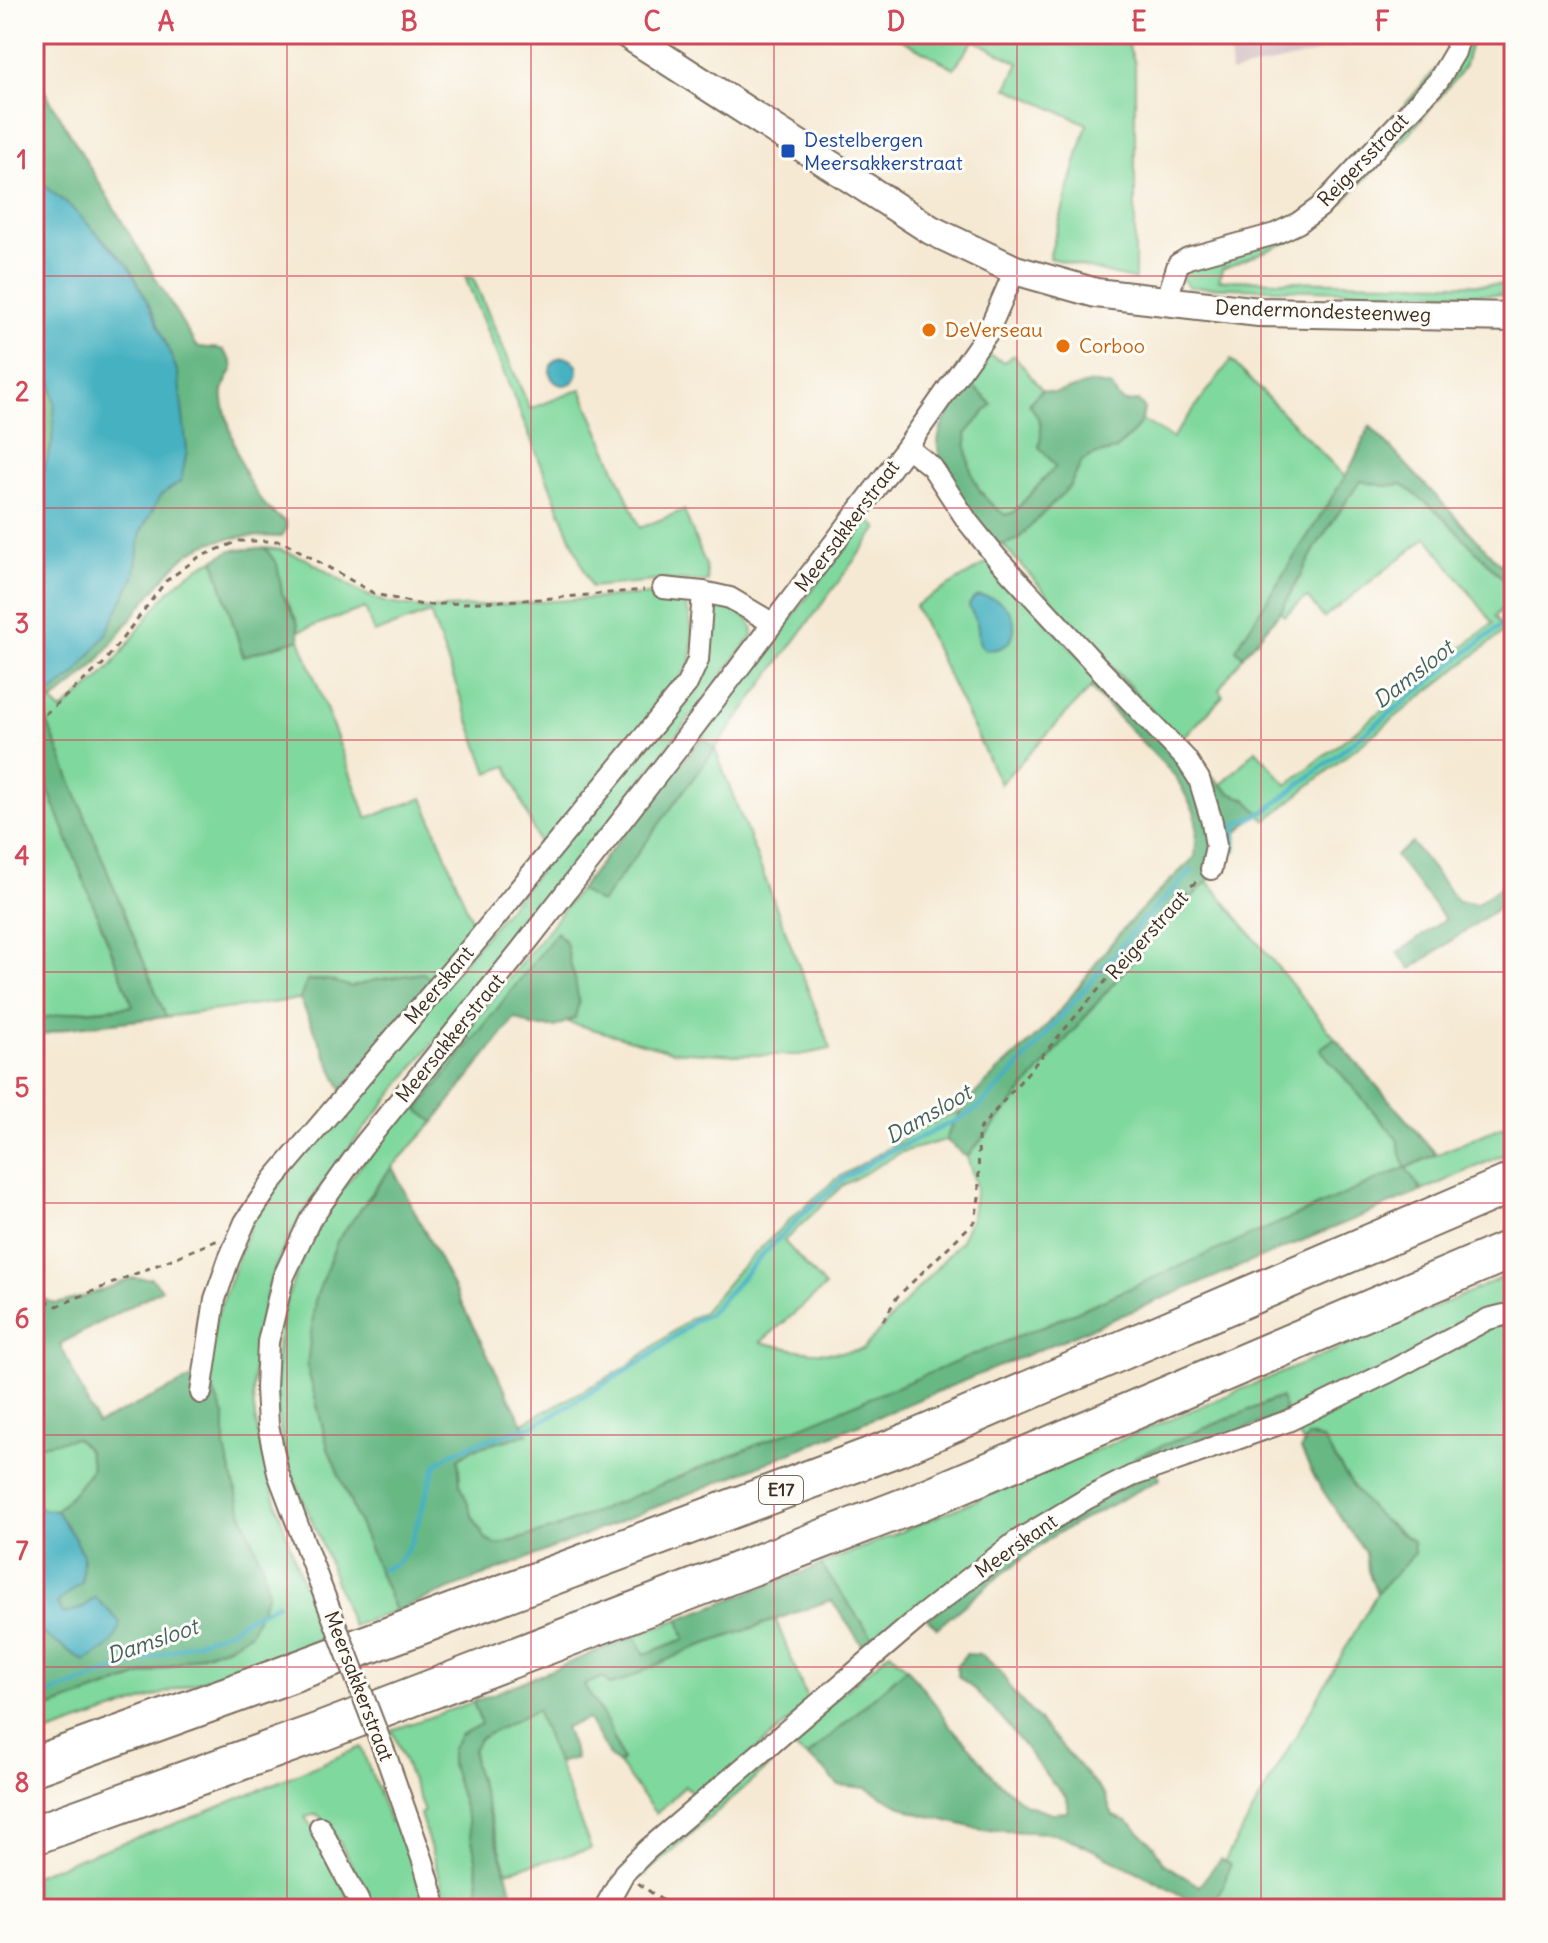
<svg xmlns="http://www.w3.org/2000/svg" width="1548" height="1943" font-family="Delius,sans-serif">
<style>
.industrial{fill:#d2bec3}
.green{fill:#7fd89d;stroke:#5d815e;stroke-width:2}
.forest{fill:#67b884;stroke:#517151;stroke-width:2}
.water{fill:#44b1c1;stroke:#406e70;stroke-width:2}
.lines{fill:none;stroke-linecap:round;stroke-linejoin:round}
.stream{stroke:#44b1c1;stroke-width:5}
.minor-casing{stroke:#7c6d5d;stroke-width:24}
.secondary-casing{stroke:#7c6d5d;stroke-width:32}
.motorway-casing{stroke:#7c6d5d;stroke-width:42}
.path{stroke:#7c6d5d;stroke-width:3;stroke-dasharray:6 6;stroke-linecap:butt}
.minor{stroke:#fff;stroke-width:20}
.secondary{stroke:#fff;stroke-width:28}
.motorway{stroke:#fff;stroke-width:38}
.minor-bridge-casing{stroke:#7c6d5d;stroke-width:24;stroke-linecap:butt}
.minor-bridge{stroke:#fff;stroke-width:20}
.grid{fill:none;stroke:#d1495b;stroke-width:2;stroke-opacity:0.55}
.transit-dot{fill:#1a4fb4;stroke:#fdfcf7;stroke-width:3}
.food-dot{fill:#e8710a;stroke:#fdfcf7;stroke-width:3}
.labels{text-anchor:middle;stroke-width:6;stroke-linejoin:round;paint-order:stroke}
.shield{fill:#fdfcf7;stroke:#75695f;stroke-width:2}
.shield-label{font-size:18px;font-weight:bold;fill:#3b2a1e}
.transit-label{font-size:20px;fill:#164399;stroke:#fdfcf7;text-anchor:start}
.street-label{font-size:20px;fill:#3b2a1e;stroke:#fdfcf7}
.food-label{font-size:20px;fill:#c56008;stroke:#fdfcf7;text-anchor:start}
.water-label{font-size:22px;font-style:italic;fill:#3f605f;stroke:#fdfcf7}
.neatline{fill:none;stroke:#d1495b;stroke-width:3}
.grid-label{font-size:26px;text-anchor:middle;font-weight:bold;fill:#d1495b}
</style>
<rect width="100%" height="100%" fill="#fdfcf7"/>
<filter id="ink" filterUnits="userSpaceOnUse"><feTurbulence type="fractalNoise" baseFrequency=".0125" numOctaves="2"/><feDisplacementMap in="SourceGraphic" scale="16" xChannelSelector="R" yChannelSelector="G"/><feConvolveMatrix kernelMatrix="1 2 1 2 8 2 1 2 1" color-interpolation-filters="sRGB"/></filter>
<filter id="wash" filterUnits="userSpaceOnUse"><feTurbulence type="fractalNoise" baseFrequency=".006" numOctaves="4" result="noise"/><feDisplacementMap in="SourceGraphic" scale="32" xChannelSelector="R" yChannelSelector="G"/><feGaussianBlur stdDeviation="1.8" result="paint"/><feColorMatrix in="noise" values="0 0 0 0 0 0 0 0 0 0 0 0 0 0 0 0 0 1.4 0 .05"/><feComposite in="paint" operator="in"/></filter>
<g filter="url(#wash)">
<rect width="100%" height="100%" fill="#f5e9d3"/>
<!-- industrial -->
<polygon class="industrial" points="1228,34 1398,34 1231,73"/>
<!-- green -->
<g class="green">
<polygon points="891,34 1124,34 1135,63 1135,280 1049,258 1087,124 1007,88 1019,63 974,40 954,68"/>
<polygon points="1466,34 1473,34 1465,65 1455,79 1407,136 1331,214 1313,229 1295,239 1222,269 1219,280 1514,285 1514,295 1189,287 1183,280 1183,273 1189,268 1293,235"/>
<polygon points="465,277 473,278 530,409 581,389 640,528 684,510 706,566 708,582 665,580 591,587"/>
<path d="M988,355L1004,362L1014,355L1042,390L1029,403C1041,421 1044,425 1039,447L1057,465L1013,513L1004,515C974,493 967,470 966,434L992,404L971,384Z"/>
<polygon points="1231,360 1345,477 1236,649 1243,656 1219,689 1223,696 1180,742 1003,545 1018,539 1070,486 1082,461 1094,455 1115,450 1133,433 1142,420 1172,438"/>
<polygon points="1360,481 1385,486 1402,484 1439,513 1514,590 1514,599 1495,616 1505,631 1347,755 1266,821 1246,799 1230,793 1221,785 1256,750 1287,785 1493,623 1427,537 1324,618 1307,597 1284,616 1281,611 1317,545"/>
<path d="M866,519L878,528L715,749L831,1049L800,1055H737L671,1051L567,1022L575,1018V979L570,963L566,943L557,933L419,1110L434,1122L392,1167L367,1198L307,1366L328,1448L395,1611L352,1626C341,1597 331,1568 320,1540C310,1515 298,1491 289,1466C275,1425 272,1356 283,1314C293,1272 314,1234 336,1197L579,890L601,903L714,749L702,737Z"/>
<path d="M265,548L281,550L306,559L362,593L387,603L429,609L664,594L682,600C695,620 692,640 691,663L543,853L507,766L488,773L430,613L374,633L365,608L299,631L297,621L282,593L277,564Z"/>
<path d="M214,560L243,656L300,639L367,818L423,798L471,919L473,928L470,940L434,982L423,973L375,980L351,987L328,980H308L300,999L166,1017L46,720L34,725V701L47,696L61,711C78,696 98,683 112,665C143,628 166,579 214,560Z"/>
<polygon points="992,560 1099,679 1000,784 915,606"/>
<path d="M723,604C738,613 753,616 753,635L615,815L345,1153C325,1181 303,1209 288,1239C263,1288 246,1369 256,1423C270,1496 299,1568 322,1639L34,1738V1713L229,1646L250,1633L268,1593L262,1565L242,1513L225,1449V1418L205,1385L215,1322L254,1214L686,694L710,614L717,605Z"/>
<polygon points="34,753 133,1006 80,1011 34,1021"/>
<path d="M1208,881L1335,1038L1320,1049L1397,1139L1406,1168L1514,1121V1150L1422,1191L1405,1168L1055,1321L554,1529L498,1545L486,1540L472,1515L460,1483L458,1459L473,1449L527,1434L523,1423L625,1368L691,1318L703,1312L735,1274L787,1222L836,1179L929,1124L963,1110L950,1128L946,1140L902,1152L842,1186L784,1241L825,1287L761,1342C798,1351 826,1357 863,1349L960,1242L972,1216L976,1186L967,1157L1155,934Z"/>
<polygon points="1514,1272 1514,1312 1286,1414 1280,1397 1135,1457 1129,1472 877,1644 821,1565 1403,1322"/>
<polygon points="1493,1325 1508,1325 1514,1327 1514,1909 1213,1909 1213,1902 1224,1884 1230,1865 1224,1862 1377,1593 1414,1554 1413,1541 1370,1510 1352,1485 1309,1436 1304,1445 1293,1424"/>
<polygon points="34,1437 36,1445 76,1438 87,1449 92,1468 74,1492 56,1511 41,1509 34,1501"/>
<polygon points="679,1619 685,1639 645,1654 635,1636"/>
<path d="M776,1620L809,1704L699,1799L685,1786L656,1814L619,1764L622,1760C614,1732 599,1709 583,1685L604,1677L618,1683L686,1651Z"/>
<polygon points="890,1652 907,1668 807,1757 791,1747 642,1877 637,1873 637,1869"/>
<polygon points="473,1702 481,1724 451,1764 467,1817 476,1858 481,1909 449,1909 420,1814 424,1811 392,1730"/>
<polygon points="537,1710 591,1849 507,1871 474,1764 473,1750 479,1739"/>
<path d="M361,1747L390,1822L396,1820L411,1858L426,1909H368C355,1872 345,1842 317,1814L305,1817L327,1849L354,1909H34V1875L199,1815Z"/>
</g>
<!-- forest -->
<g class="forest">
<path d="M34,73L196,346C205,349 214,347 223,350L231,361L233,368C230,375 224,383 223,391C221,401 226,412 228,421C238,459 250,501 286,522V530L281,537C253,535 215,536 191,552C179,560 169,572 160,583C138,608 119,635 98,661C85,676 67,689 52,702L47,696L76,674L134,577L141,531L161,495L180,481L155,317L129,266L71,207L34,178Z"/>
<polygon points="34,320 44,339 55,404 52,444 34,499"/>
<path d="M1092,383L1112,387L1117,396L1123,402L1138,401L1144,408L1142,420L1133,433L1115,450L1094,455L1082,461L1070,486L1018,539L1003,545L994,542C973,513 928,470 940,432C945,414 960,398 971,384L992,404L966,434C967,470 974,494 1005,515L1013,513L1056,466L1039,447C1044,425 1040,420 1029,403L1042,390L1055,393Z"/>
<path d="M1370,426L1514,579V590L1439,513L1402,484L1385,486L1360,481L1317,545L1281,611L1243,656L1236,649L1345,477C1355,461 1361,443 1370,426Z"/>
<polygon points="265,548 277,564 282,593 297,621 300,639 243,656 214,560 231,550"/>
<path d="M1110,666L1211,775L1230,793L1246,799L1259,812L1230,839L1229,849L1215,874L1155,934L967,1157L946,1140C962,1092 1018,1059 1050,1022C1073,997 1092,967 1114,940C1139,910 1166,884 1195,857L1197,827L1194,811L1176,777L1090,688Z"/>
<polygon points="46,719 166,1017 68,1028 34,1037 34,1021 37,1019 80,1011 112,1009 133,1006 34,753 34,725"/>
<polygon points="702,737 715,749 601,903 579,890"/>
<polygon points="1412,843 1458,902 1477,904 1514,877 1514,897 1411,969 1398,953 1445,919 1395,856"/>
<polygon points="557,932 566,943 570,963 575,979 579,1002 575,1018 555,1027 534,1027 515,1018 434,1122 418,1110"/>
<polygon points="423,973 434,982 342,1090 300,999 307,981 328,980 352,987 375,980"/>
<polygon points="1335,1038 1436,1154 1406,1168 1422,1191 751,1469 395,1611 328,1448 307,1366 315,1300 337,1241 392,1167 528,1434 473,1449 458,1459 460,1483 472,1515 486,1540 498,1545 554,1529 1055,1321 1405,1168 1397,1139 1320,1049"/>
<polygon points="133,1278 151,1278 162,1289 60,1344 97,1424 192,1378 212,1388 225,1418 225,1449 242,1513 262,1565 268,1593 250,1633 229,1645 34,1713 34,1628 84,1661 109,1613 95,1597 82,1608 63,1614 57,1603 82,1582 75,1539 56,1511 74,1492 92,1468 87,1449 76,1438 36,1446 34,1437 34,1295 56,1304 86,1296"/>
<polygon points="1281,1397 1286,1414 1129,1472 1135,1457"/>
<path d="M1308,1436L1323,1439C1350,1482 1367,1516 1413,1541L1414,1554L1377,1593L1368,1571L1366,1553L1347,1527L1316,1480L1301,1450Z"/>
<polygon points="1157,1471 1160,1479 1056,1534 999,1576 937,1628 928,1619 978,1577 1089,1504"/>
<polygon points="821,1565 877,1644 868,1653 831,1600 686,1651 618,1683 609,1685 604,1677 584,1685 608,1724 622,1760 619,1764 610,1757 588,1719 565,1727 576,1758 557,1763 536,1710 479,1739 473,1750 474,1764 517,1909 481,1909 476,1858 467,1817 451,1764 451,1750 460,1735 481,1724 473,1702 635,1636 645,1654 685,1639 679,1619"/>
<path d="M966,1654L982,1655L999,1670L1013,1692L1105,1795L1113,1816L1127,1821L1141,1833L1154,1846L1163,1863L1199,1886L1220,1859L1230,1865L1224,1884L1213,1902V1909H1204L1160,1883L1077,1842L1051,1833L983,1830L913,1812L866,1788L838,1785L826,1771L807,1757L907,1668L939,1709L948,1724L971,1748L994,1778L1025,1804L1052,1813L1067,1812C1068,1807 1069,1804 1067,1799C1064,1792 1055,1786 1050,1780C1022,1744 994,1704 958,1676L956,1666Z"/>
</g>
<!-- water -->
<g class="water">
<polygon points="34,178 71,207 129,266 155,317 178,373 187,451 181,481 161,495 141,531 134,577 105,636 76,674 47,696 34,701 34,499 52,444 55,404 44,339 34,320"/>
<circle cx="564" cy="371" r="14"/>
<path d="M979,596C1026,598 1024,656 984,649C975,640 980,634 977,624C975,616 970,612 969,605L974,598Z"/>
<path d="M34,1501L41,1509L56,1511L75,1539L83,1555L82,1582L57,1603L63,1614L82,1608L95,1597L120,1622C118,1644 101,1653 84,1661L34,1628Z"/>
</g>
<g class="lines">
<!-- stream -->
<g class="stream">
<polyline points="1235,850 1235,825 1266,811 1514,615"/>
<polyline points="691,1324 695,1320 709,1314 762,1255 806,1211 846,1177 883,1155 963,1117 978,1108 1014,1072 1139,925 1192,871"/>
<path d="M383,1569C399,1564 404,1556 412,1540L436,1464L449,1455L473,1444L530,1427L553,1415L648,1357L691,1324"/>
<polyline points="34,1699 231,1630 243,1620 277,1604"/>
</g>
</g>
</g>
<g filter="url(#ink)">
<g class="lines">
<defs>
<g id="minor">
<polyline points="1166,302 1178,264 1188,258 1275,234 1298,223 1320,207 1438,81 1455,52 1460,34"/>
<polyline points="907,447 932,467 968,522 997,558 1097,666 1186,759 1199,779 1212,822 1216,846 1211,869"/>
<polyline points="663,588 703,592 730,598 772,623"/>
<polyline points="201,1393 215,1299 229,1259 245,1222 274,1179 474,944 687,684 698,660 703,592"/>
<polyline points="320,1584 278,1473 268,1425 266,1388 268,1342 283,1278 310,1220 362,1147 520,951 675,752 907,447 988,332 1015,270"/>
<polyline points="386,1756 423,1861 437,1909"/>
<polyline points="320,1827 358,1900 361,1909"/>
<polyline points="604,1909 624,1873 647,1850 921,1616 1017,1541 1088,1498 1132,1476 1288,1421 1389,1372 1488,1319 1504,1315 1514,1317"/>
</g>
<polyline id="secondary" points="627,34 931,230 1015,270 1096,293 1259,312 1514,317"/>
<g id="motorway">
<polyline points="34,1766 275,1679 897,1447 1514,1182"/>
<polyline points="34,1835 323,1731 911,1505 1514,1248"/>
</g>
</defs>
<!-- minor casing -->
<use href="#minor" class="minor-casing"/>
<!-- secondary casing -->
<use href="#secondary" class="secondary-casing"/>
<!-- motorway casing -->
<use href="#motorway" class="motorway-casing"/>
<!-- path -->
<g class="path">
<polyline points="34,719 45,714 103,664 166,581 199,557 239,541 282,541 375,594 422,605 542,599 644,590"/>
<polyline points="34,1295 57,1306 218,1240"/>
<polyline points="883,1321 897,1297 975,1221 979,1197 978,1131 1173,902 1196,882"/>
<polyline points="638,1883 674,1909"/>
</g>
<!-- minor -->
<use href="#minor" class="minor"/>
<!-- secondary -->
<use href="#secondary" class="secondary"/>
<!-- motorway -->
<use href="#motorway" class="motorway"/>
<defs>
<polyline id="minor-bridge" points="320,1584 386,1756"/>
</defs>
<!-- minor-bridge casing -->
<use href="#minor-bridge" class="minor-bridge-casing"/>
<!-- minor-bridge -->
<use href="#minor-bridge" class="minor-bridge"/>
</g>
</g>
<!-- grid -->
<path class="grid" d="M287,34V1909M531,34V1909M774,34V1909M1017,34V1909M1261,34V1909M34,276H1514M34,508H1514M34,740H1514M34,972H1514M34,1203H1514M34,1435H1514M34,1667H1514"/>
<!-- markers -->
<rect class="transit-dot" x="780" y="143" width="16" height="16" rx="4"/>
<g class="food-dot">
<circle cx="929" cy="330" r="8"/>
<circle cx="1063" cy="346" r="8"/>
</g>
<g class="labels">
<!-- shield labels -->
<rect class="shield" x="759" y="1476" width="44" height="28" rx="6"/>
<g class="shield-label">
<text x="781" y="1496">E17</text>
</g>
<!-- transit labels -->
<g class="transit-label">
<text x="804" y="147">Destelbergen<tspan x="804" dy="23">Meersakkerstraat</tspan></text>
</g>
<!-- street labels -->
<g class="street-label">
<text transform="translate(1363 160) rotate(-46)" y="7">Reigersstraat</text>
<text transform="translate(1323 311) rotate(2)" y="7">Dendermondesteenweg</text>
<text transform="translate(847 526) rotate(-53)" y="7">Meersakkerstraat</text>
<text transform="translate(1147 935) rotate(-48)" y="7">Reigerstraat</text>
<text transform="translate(439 985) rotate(-50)" y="7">Meerskant</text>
<text transform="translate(450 1038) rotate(-51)" y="7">Meersakkerstraat</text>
<text transform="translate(1016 1546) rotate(-35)" y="7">Meerskant</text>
<text transform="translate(359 1686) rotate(69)" y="7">Meersakkerstraat</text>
</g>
<!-- food labels -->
<g class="food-label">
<text x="945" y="337">DeVerseau</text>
<text x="1079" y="353">Corboo</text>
</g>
<!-- water labels -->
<g class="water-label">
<text transform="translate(1413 674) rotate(-38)" y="8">Damsloot</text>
<text transform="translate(928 1114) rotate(-30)" y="8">Damsloot</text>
<text transform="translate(152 1641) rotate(-19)" y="8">Damsloot</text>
</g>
</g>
<!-- margin -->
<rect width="1548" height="1943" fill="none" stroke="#fdfcf7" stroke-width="88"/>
<rect x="44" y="44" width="1460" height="1855" class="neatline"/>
<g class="grid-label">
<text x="166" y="31">A</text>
<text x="409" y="31">B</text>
<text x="652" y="31">C</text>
<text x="896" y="31">D</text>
<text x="1139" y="31">E</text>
<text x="1382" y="31">F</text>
<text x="22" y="169">1</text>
<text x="22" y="401">2</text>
<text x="22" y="633">3</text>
<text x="22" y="865">4</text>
<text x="22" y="1097">5</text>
<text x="22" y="1328">6</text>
<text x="22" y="1560">7</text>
<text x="22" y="1792">8</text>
</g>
</svg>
